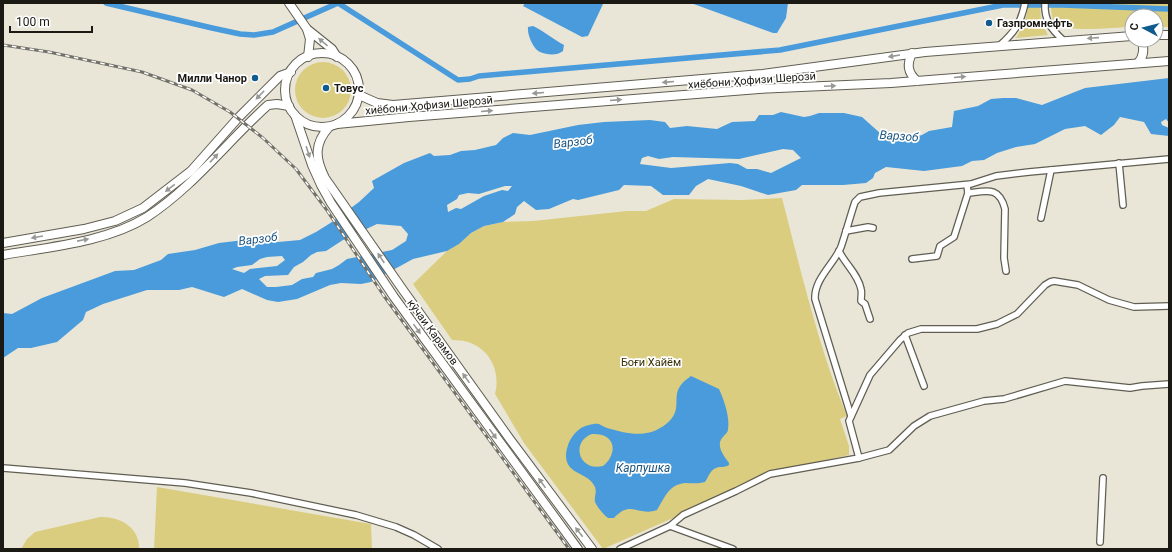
<svg xmlns="http://www.w3.org/2000/svg" width="1172" height="552" font-family="Roboto,sans-serif">
<style>
.green{fill:#dbcd7f}
.water{fill:#499bdb;fill-rule:evenodd}
.lines{fill:none;stroke-linecap:round;stroke-linejoin:round}
.canal{stroke:#499bdb;stroke-width:5.5}
.street-casing{stroke:#605e52;stroke-width:8}
.secondary-casing{stroke:#605e52;stroke-width:10}
.street{stroke:#fff;stroke-width:5.5}
.secondary{stroke:#fff;stroke-width:8}
.rail-casing{stroke:#737168;stroke-width:3}
.rail{stroke:#fff;stroke-width:1.5;stroke-dasharray:4.5;stroke-linecap:butt}
.oneway{fill:#989895}
.poi-dot{fill:#0f5b8e;stroke:#fff;stroke-width:1.5}
.labels{text-anchor:middle;stroke-width:3.5;stroke-linejoin:round;paint-order:stroke}
.poi-label{font-size:11px;font-weight:bold;fill:#1a1914;stroke:#fff;text-anchor:start}
.street-label{font-size:11px;fill:#1a1914;stroke:#fff}
.park-label{font-size:11px;fill:#393103;stroke:#fff}
.water-label{font-size:12px;font-style:italic;fill:#1a5580;stroke:#fff}
</style>
<rect width="100%" height="100%" fill="#e9e6d8"/>
<!-- green -->
<g class="green">
<polygon points="1029,3 1040,3 1041,21 1048,35 1016,38 1025,22"/>
<path d="M1050,3H1169V27H1156V16H1132V27C1112,27 1068,34 1053,22Z"/>
<circle cx="323" cy="90" r="28"/>
<path d="M782,198C801,271 818,346 847,416L840,419L849,446V455L796,467L771,471L761,475L750,484L603,549L524,443L495,394C501,372 490,349 468,342C463,340 457,341 452,340L413,284L447,251L459,244L471,233L484,226L503,222L533,221L627,211H646L674,199L742,200Z"/>
<polygon points="157,487 371,524 372,549 154,549"/>
<path d="M100,517C119,516 140,527 139,549H21L27,539L35,532Z"/>
</g>
<!-- water -->
<g class="water">
<polygon points="525,3 603,3 603,4 588,36 582,37 523,6"/>
<polygon points="691,3 788,3 786,18 777,33 773,33"/>
<path d="M533,26C544,31 553,39 564,45L563,51C557,56 547,55 540,52C533,49 527,34 528,27Z"/>
<path d="M1169,78V123L1166,119L1161,122L1162,125L1169,128V136L1151,134L1144,122L1120,117L1114,125L1101,135L1085,126L1065,129L1035,144L1016,147L997,153L984,160L972,161L962,166L924,171L886,167L875,173L873,178L866,183L843,185H802L796,190L768,195L741,186L708,179L696,186L689,195H663L651,186L624,185L619,190L578,200L573,199L549,209L536,210L524,201L517,207L515,214L503,222L484,226L471,233L459,244L447,251L413,259L371,282L361,284L341,283L330,285L297,299L278,302L267,300L242,289L224,297L192,287L179,290H147L103,304L86,312L83,320L57,342L31,348H18L3,358V313L12,314L42,298L115,271L134,270L161,260L168,254L195,250L219,243L244,240L251,241L262,239L273,240L278,242L300,240L316,232L332,222L359,202L374,188L372,181L404,163L430,153L434,156L450,155L461,151L475,150L496,145L503,138L513,133L530,135L578,125L604,122L650,120L665,122L670,128L687,126L717,129L732,122L755,121L759,115H773L781,112L804,117L810,116L819,113H844L862,117L881,134L912,138L922,135L929,131L952,127L954,111L978,106L991,99L1003,98H1016L1042,105L1085,88ZM783,149L793,150L801,158L771,173L757,169H747L738,164L730,163L671,168L640,164L642,158L648,156L659,159L673,157L739,159ZM505,186H512L508,191L502,190L484,196L461,209L456,208L448,212L447,205L457,199L459,195L468,193L479,194ZM377,224L401,226L408,234L406,241L392,250L347,259L339,265L332,269L316,273L313,277L302,279L292,285L276,287H267L259,279L265,276L288,275L294,267L303,262L311,255L317,252L326,251L343,240ZM282,256L285,260L277,266L250,269L244,273L232,269L237,267L252,265L260,259L267,257Z"/>
<path d="M691,376L719,389C724,400 730,417 728,429C728,433 725,434 723,437C715,445 724,456 729,463V465C724,468 720,466 716,468C710,470 708,478 705,482C698,484 692,483 686,483C669,484 665,497 657,510C639,517 631,499 614,518H608C604,515 597,507 595,502C594,497 597,492 595,487C588,470 558,476 568,445C570,439 575,432 581,428C585,426 594,423 599,424C601,425 604,427 607,428C624,433 644,438 660,428C664,426 669,422 672,418C683,403 667,392 691,376ZM592,434C595,434 599,434 602,435C618,440 614,458 603,466C579,472 570,442 592,434Z"/>
</g>
<g class="lines">
<!-- canal -->
<g class="canal">
<polyline points="106,3 212,28 240,34 254,35 273,32 338,3"/>
<polyline points="338,3 458,80 470,79 479,76 780,50 1003,5 1062,5 1169,9"/>
</g>
<defs>
<g id="street">
<path d="M1045,3C1044,20 1051,29 1063,40"/>
<path d="M999,46C1015,32 1021,23 1025,3"/>
<polyline points="1119,163 1123,205"/>
<path d="M968,193C987,191 999,186 1005,209L1004,258L1006,271"/>
<polyline points="1041,218 1051,170"/>
<polyline points="846,231 868,227 873,228"/>
<path d="M839,251C845,264 858,274 861,289C862,292 861,297 861,301L865,304L870,319"/>
<polyline points="912,259 937,256 940,246 954,237 968,193 967,185"/>
<polyline points="905,335 924,386"/>
<path d="M851,416L815,299C814,279 834,264 841,247C846,232 850,217 855,202L860,197L879,193L971,184L996,176L1029,172L1169,159"/>
<polyline points="859,458 849,421 870,375 900,340 908,333 921,329 977,329 997,324 1017,314 1045,285 1050,282 1054,281 1078,285 1109,300 1134,307 1169,306"/>
<polyline points="3,468 185,483 251,493 356,515 396,527 414,535 438,549"/>
<polyline points="670,526 733,549"/>
<polyline points="1100,542 1103,478"/>
<polyline points="620,549 670,526 683,515 736,491 770,474 859,458 889,450 914,426 930,416 984,401 1004,399 1065,381 1130,388 1142,386 1169,384"/>
</g>
<g id="secondary">
<polyline points="289,3 307,29 332,49 337,57"/>
<polyline points="307,29 310,39 308,57"/>
<polyline points="1156,35 1169,35"/>
<path d="M912,53C907,64 907,72 917,81"/>
<circle cx="322" cy="90" r="37"/>
<path d="M1138,63C1144,56 1145,49 1141,40"/>
<polyline points="359,95 377,103 393,105 762,74 925,52 1132,36"/>
<polyline points="295,115 312,165 321,185 331,203 394,297 578,549"/>
<polyline points="337,124 409,117 759,89 891,83 1169,61"/>
<path d="M329,127C314,144 315,158 325,178L403,290L509,438L592,549"/>
<polyline points="3,243 84,229 115,221 143,208 191,171 238,118 280,76 291,72"/>
<path d="M3,255C49,247 107,242 147,217C193,187 227,142 268,105L277,104L289,106"/>
</g>
</defs>
<!-- street casing -->
<use href="#street" class="street-casing"/>
<!-- secondary casing -->
<use href="#secondary" class="secondary-casing"/>
<!-- street -->
<use href="#street" class="street"/>
<!-- secondary -->
<use href="#secondary" class="secondary"/>
<defs>
<polyline id="rail" points="3,45 49,52 142,72 192,90 230,112 263,138 296,169 326,209 384,296 569,549"/>
</defs>
<!-- rail casing -->
<use href="#rail" class="rail-casing"/>
<!-- rail -->
<use href="#rail" class="rail"/>
</g>
<!-- one-way arrows -->
<defs><path id="oneway-solid" d="M-6-.8H1V-3.2L6.5 0L1 3.2V.8H-6Z"/></defs>
<g class="oneway">
<use href="#oneway-solid" transform="translate(1093 38) rotate(176)"/>
<use href="#oneway-solid" transform="translate(323 42) rotate(-140)"/>
<use href="#oneway-solid" transform="translate(894 56) rotate(171)"/>
<use href="#oneway-solid" transform="translate(960 77) rotate(-5)"/>
<use href="#oneway-solid" transform="translate(668 82) rotate(175)"/>
<use href="#oneway-solid" transform="translate(830 86) rotate(-3)"/>
<use href="#oneway-solid" transform="translate(538 93) rotate(175)"/>
<use href="#oneway-solid" transform="translate(260 95) rotate(134)"/>
<use href="#oneway-solid" transform="translate(616 100) rotate(-5)"/>
<use href="#oneway-solid" transform="translate(487 111) rotate(-5)"/>
<use href="#oneway-solid" transform="translate(308 152) rotate(72)"/>
<use href="#oneway-solid" transform="translate(214 158) rotate(-47)"/>
<use href="#oneway-solid" transform="translate(170 188) rotate(143)"/>
<use href="#oneway-solid" transform="translate(37 237) rotate(170)"/>
<use href="#oneway-solid" transform="translate(83 240) rotate(-11)"/>
<use href="#oneway-solid" transform="translate(381 258) rotate(-124)"/>
<use href="#oneway-solid" transform="translate(417 329) rotate(54)"/>
<use href="#oneway-solid" transform="translate(466 378) rotate(-125)"/>
<use href="#oneway-solid" transform="translate(493 434) rotate(54)"/>
<use href="#oneway-solid" transform="translate(542 483) rotate(-126)"/>
<use href="#oneway-solid" transform="translate(579 532) rotate(-128)"/>
</g>
<!-- markers -->
<g class="poi-dot">
<circle cx="989" cy="23" r="4"/>
<circle cx="255" cy="78" r="4"/>
<circle cx="326" cy="88" r="4"/>
</g>
<g class="labels">
<!-- poi labels -->
<g class="poi-label">
<text x="997" y="27">Газпромнефть</text>
<text x="247" y="82" text-anchor="end">Милли Чанор</text>
<text x="334" y="92">Товус</text>
</g>
<!-- street labels -->
<g class="street-label">
<text transform="translate(752 80) rotate(-4)" y="4">хиёбони Ҳофизи Шерозӣ</text>
<text transform="translate(429 105) rotate(-5)" y="4">хиёбони Ҳофизи Шерозӣ</text>
<text transform="translate(433 332) rotate(54)" y="4">кӯчаи Карамов</text>
</g>
<!-- park labels -->
<g class="park-label">
<text x="651" y="366">Боғи Хайём</text>
</g>
<!-- water labels -->
<g class="water-label">
<text transform="translate(899 136) rotate(4)" y="4">Варзоб</text>
<text transform="translate(573 142) rotate(-7)" y="4">Варзоб</text>
<text transform="translate(258 239) rotate(-7)" y="4">Варзоб</text>
<text x="643" y="472">Карпушка</text>
</g>
</g>
<!-- border -->
<rect width="1172" height="552" fill="none" stroke="#1a1914" stroke-width="8"/>
<!-- north arrow -->
<g transform="translate(1144 28) rotate(277)"><circle r="19" fill="#ffffff" stroke="#a3a3a1"/>
<path d="M0-3L7 15L0 10L-7 15Z" fill="#0f5b8e"/>
<text y="-6" font-size="11" font-weight="bold" text-anchor="middle" fill="#1a1914">С</text>
</g>
<!-- scale -->
<path d="M10 26v6h82v-6" fill="none" stroke="#1a1914" stroke-width="2"/>
<text x="16" y="26" font-size="12" fill="#1a1914" stroke="#ffffff" stroke-width="3" paint-order="stroke">100 m</text>
</svg>
